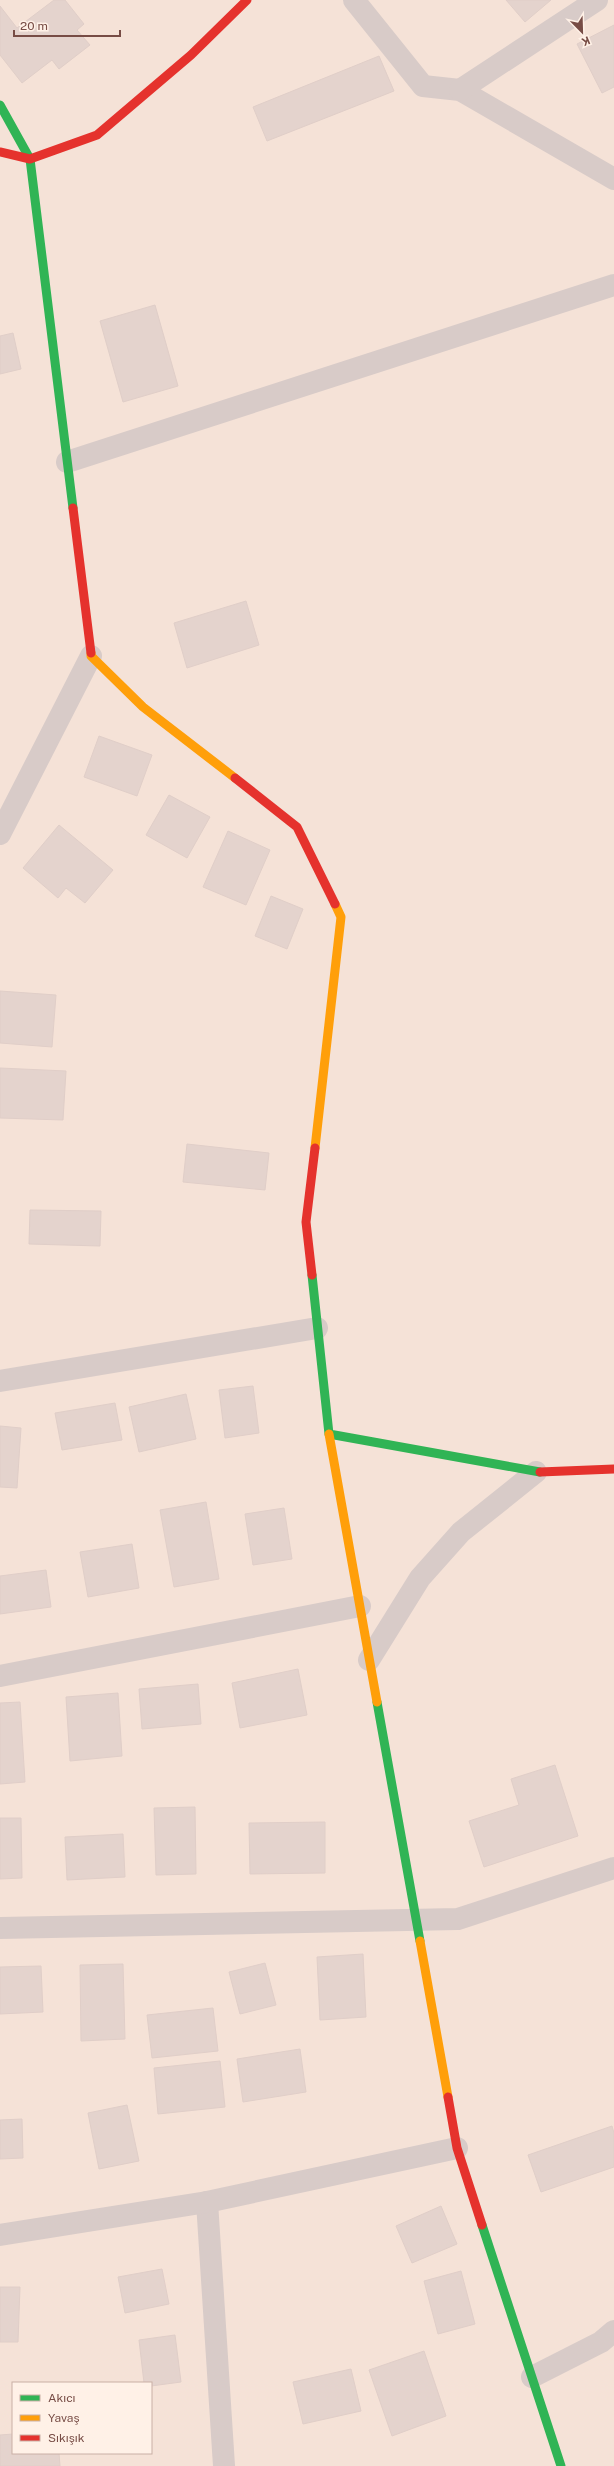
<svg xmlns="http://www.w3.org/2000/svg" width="614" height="2466" font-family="'Public Sans',sans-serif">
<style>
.residential{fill:#f5e2d7;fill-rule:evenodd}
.building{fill:#e4d3cd;stroke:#e0cec8}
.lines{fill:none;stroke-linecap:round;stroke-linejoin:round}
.street{stroke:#d8cbc8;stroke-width:22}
.fast{stroke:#30b455;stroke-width:9}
.slow{stroke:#ff9f0a;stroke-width:9}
.jam{stroke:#e5322d;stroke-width:9}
</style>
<rect width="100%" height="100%" fill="#f7ede6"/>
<!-- residential -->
<path class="residential" d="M0,0H614V2466H0ZM13,2383H151V2453H13Z"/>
<!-- building -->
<g class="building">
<polygon points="54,0 65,0 84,24 77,30 90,45 59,69 52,60 22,83 0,55 0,6 17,28"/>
<polygon points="506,0 551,0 525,22"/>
<polygon points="614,25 614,87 602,93 577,44"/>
<polygon points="379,56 394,91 267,141 253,107"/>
<polygon points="155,305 178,386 123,402 100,321"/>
<polygon points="13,333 21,369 0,374 0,336"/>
<polygon points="246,601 259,645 187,668 174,623"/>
<polygon points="99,736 152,755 137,796 84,777"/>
<polygon points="169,795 210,817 187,858 146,835"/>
<polygon points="59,825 113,870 85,903 66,888 58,898 23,868"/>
<polygon points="228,831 270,850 246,905 203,887"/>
<polygon points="271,896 303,909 287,949 255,936"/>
<polygon points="0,991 56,995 52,1047 0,1043"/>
<polygon points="0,1068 66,1071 63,1120 0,1118"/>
<polygon points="187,1144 269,1153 265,1190 183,1182"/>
<polygon points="30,1210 101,1211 100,1246 29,1244"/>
<polygon points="253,1386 259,1433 225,1438 219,1390"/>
<polygon points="186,1394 196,1439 139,1452 129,1407"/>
<polygon points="115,1403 122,1440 62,1450 55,1413"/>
<polygon points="0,1426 21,1428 17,1488 0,1487"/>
<polygon points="206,1502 219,1579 174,1587 160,1510"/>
<polygon points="284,1508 292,1559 253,1565 245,1514"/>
<polygon points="132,1544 139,1588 88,1597 80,1552"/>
<polygon points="46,1570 51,1607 0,1614 0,1576"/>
<polygon points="298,1669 307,1715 240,1728 232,1683"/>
<polygon points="198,1684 201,1724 142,1729 139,1689"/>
<polygon points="118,1693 122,1756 70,1761 66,1697"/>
<polygon points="20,1702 25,1782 0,1784 0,1703"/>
<polygon points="555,1765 578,1836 484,1867 469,1821 519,1805 511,1779"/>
<polygon points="195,1807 196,1874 156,1875 154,1808"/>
<polygon points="0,1818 21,1818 22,1878 0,1879"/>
<polygon points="325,1822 325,1873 250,1874 249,1823"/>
<polygon points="123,1834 125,1877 67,1880 65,1837"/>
<polygon points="363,1954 366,2017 320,2020 317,1957"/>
<polygon points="265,1963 276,2005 240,2014 229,1972"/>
<polygon points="123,1964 125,2039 81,2041 80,1965"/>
<polygon points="41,1966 43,2012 0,2014 0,1967"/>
<polygon points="213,2008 218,2051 152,2058 147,2015"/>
<polygon points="300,2049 306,2092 243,2102 237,2059"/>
<polygon points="220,2061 225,2107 158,2114 154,2068"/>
<polygon points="127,2105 139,2161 99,2169 88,2113"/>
<polygon points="22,2119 23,2158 0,2159 0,2120"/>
<polygon points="612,2126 614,2133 614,2167 541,2192 528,2155"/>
<polygon points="441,2206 457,2244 412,2263 396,2226"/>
<polygon points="162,2269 169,2304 125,2313 118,2277"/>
<polygon points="461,2271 475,2324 438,2334 424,2281"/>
<polygon points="0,2287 20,2287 18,2342 0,2342"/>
<polygon points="175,2335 181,2382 151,2386 151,2383 144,2383 139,2340"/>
<polygon points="424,2351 446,2416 392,2436 369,2370"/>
<polygon points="351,2369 361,2411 303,2424 293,2382"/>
<polygon points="13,2434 13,2453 59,2453 60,2466 0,2466 0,2435"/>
</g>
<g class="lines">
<!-- street -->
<g class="street">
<polyline points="354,0 423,86 460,90 614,179"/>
<polyline points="460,90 597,0"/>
<polyline points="67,462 614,285"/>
<polyline points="0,834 91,656"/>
<polyline points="0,1381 317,1328"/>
<polyline points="369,1660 420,1578 461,1532 536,1472"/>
<polyline points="0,1676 360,1606"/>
<polyline points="0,1928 458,1919 614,1868"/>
<polyline points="207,2202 224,2466"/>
<polyline points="0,2235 207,2202 457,2148"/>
<polyline points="532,2377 601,2342 614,2331"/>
</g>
<!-- fast -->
<g class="fast">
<polyline points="0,105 30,159 73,508"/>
<polyline points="312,1275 329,1434 540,1472"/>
<polyline points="377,1702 420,1941"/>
<polyline points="482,2225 561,2466"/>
</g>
<!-- slow -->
<g class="slow">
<polyline points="91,653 91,656 143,707 235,778"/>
<polyline points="315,1148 341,917 335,904"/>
<polyline points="329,1434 377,1702"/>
<polyline points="420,1941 448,2097"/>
</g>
<!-- jam -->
<g class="jam">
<polyline points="0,152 30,159 97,135 191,55 247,0"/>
<polyline points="73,508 91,653"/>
<polyline points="235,778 297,827 335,904"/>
<polyline points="312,1275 306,1222 315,1148"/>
<polyline points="540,1472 614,1469"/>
<polyline points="448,2097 457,2148 482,2225"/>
</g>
</g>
<!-- legend -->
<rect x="12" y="2382" width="140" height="72" fill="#fff1e7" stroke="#c9afa6"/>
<rect x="20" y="2395" width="20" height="6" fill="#30b455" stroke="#c9afa6"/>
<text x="48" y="2402" font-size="12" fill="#774c45">Akıcı</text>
<rect x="20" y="2415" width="20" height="6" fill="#ff9f0a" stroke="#c9afa6"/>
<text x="48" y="2422" font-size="12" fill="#774c45">Yavaş</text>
<rect x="20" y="2435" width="20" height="6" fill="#e5322d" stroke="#c9afa6"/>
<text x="48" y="2442" font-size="12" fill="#774c45">Sıkışık</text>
<!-- north arrow -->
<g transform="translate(582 32) rotate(157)" stroke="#fff1e7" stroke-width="3" paint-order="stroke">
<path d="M0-3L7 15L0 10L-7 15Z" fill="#774c45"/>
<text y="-6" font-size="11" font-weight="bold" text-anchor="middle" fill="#774c45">K</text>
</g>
<!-- scale -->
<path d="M14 30v6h106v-6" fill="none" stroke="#774c45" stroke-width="2"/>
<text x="20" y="30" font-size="12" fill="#774c45" stroke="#fff1e7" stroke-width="3" paint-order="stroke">20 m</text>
</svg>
